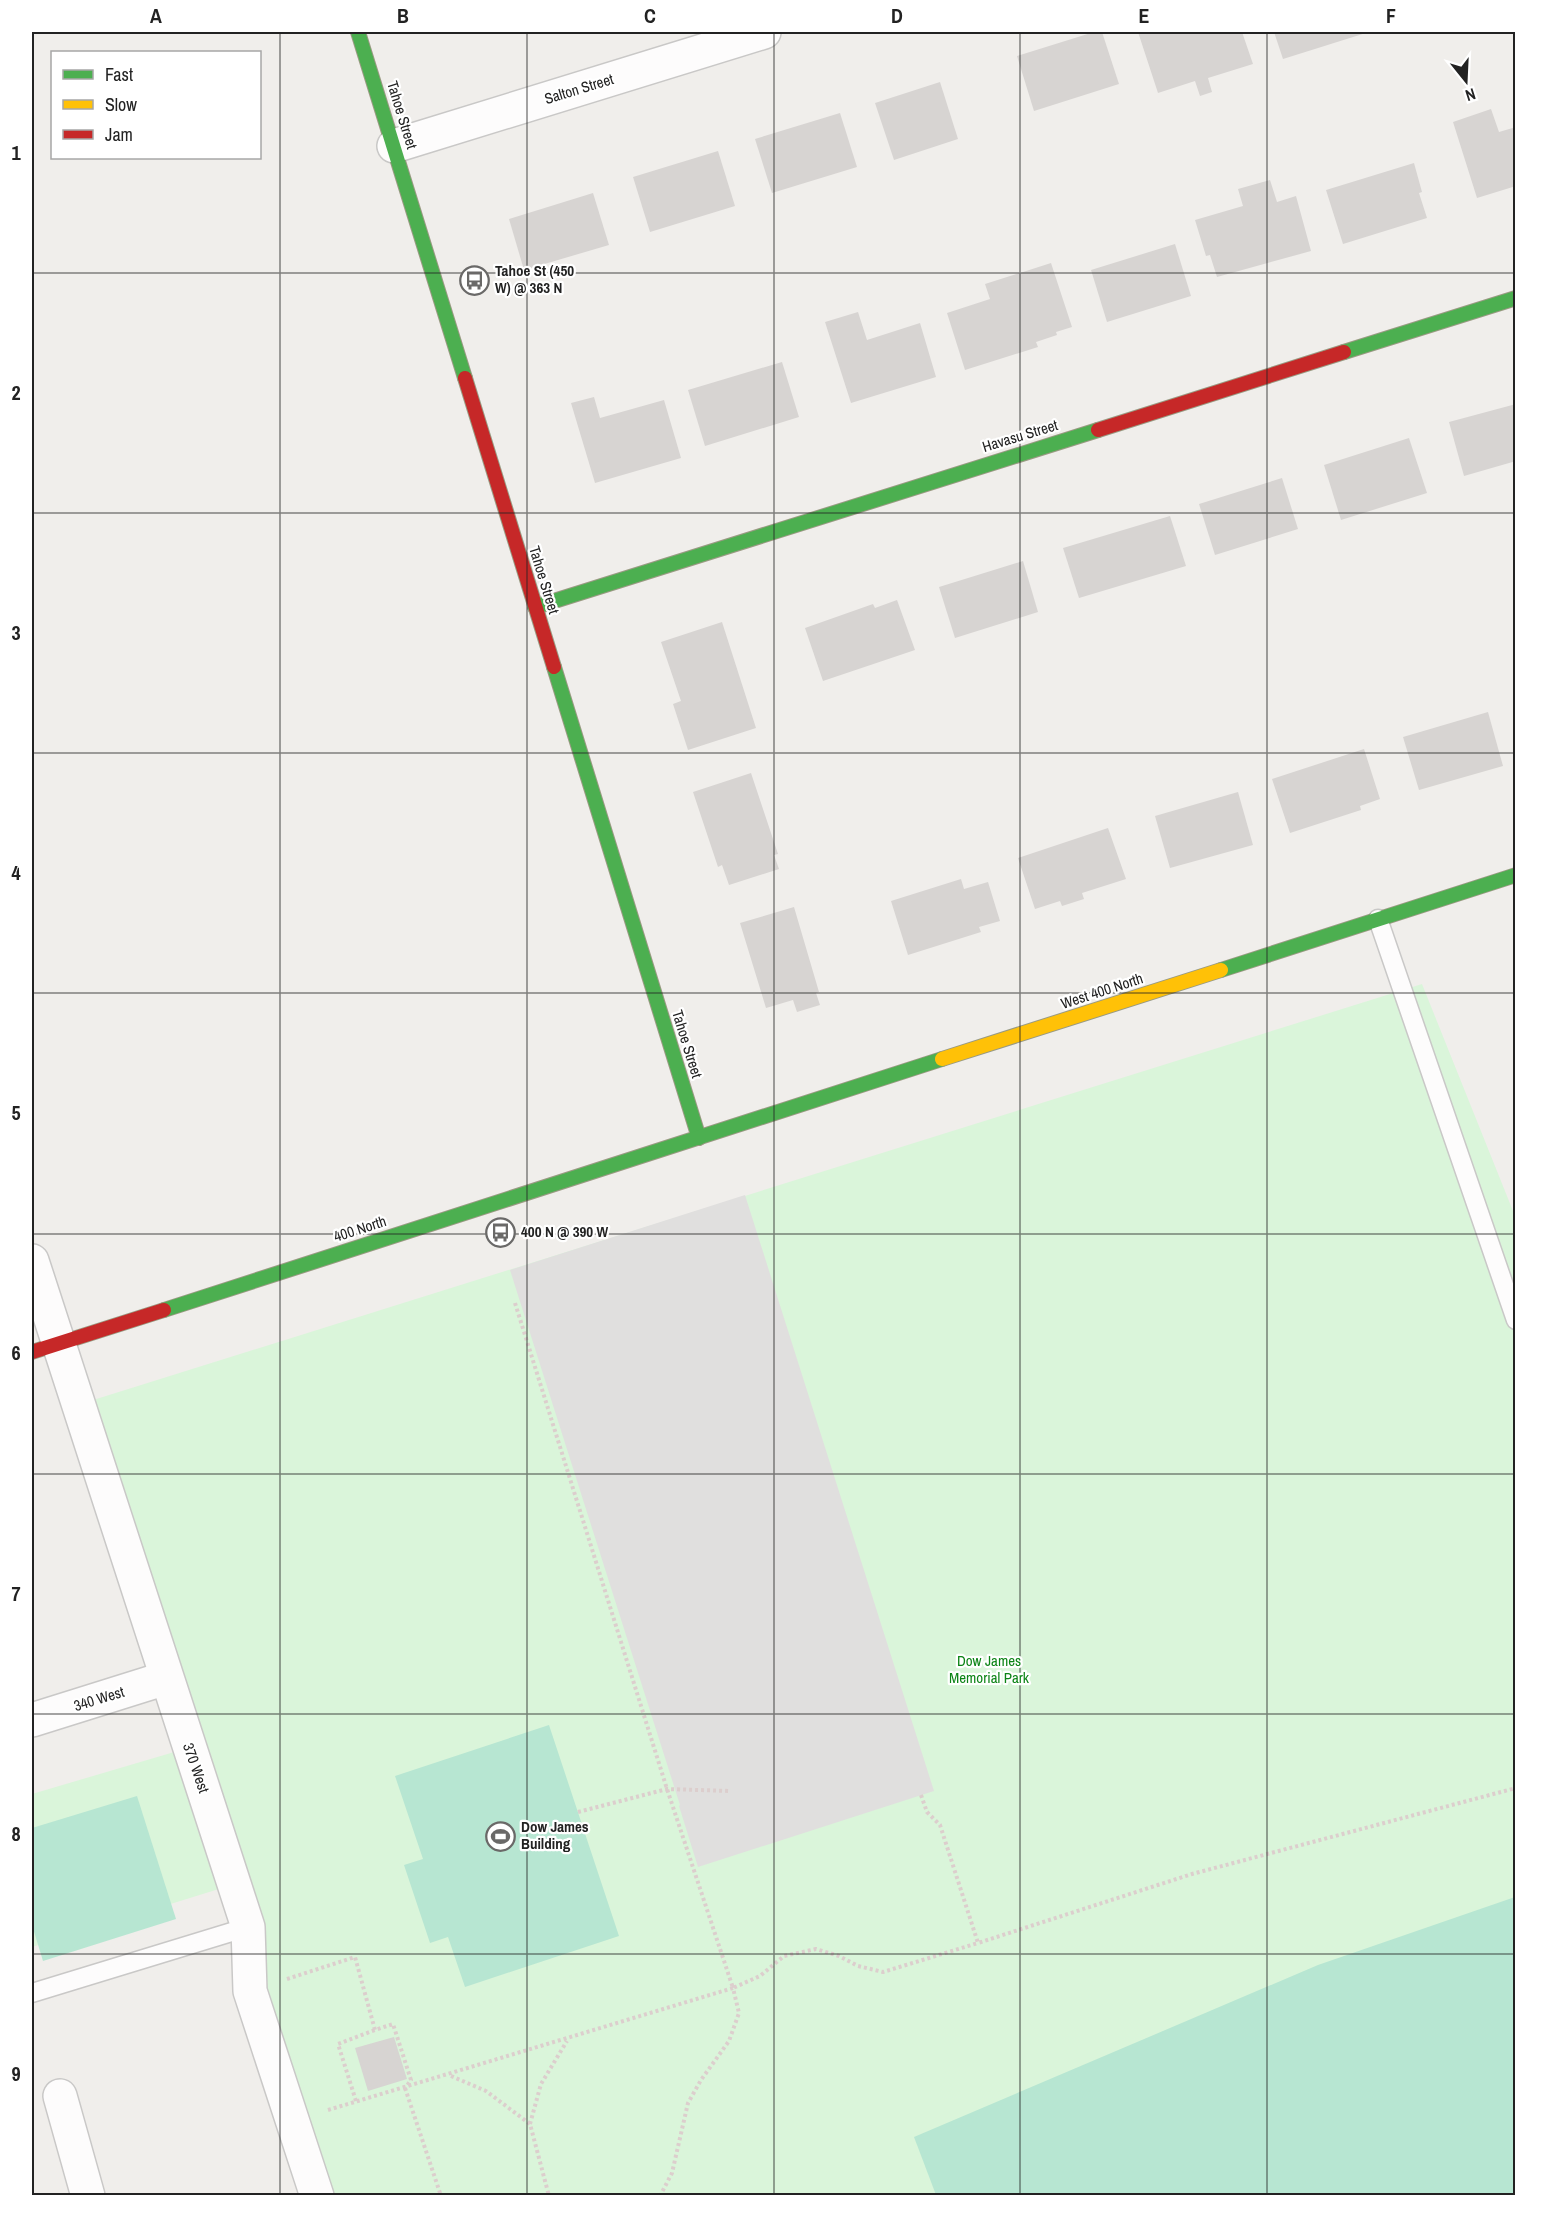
<svg xmlns="http://www.w3.org/2000/svg" width="1547" height="2227" font-family="'Archivo Narrow',sans-serif">
<style>
.park{fill:#daf5da}
.pitch{fill:#b7e6d2}
.parking{fill:#e0dfde}
.building{fill:#d7d4d2}
.lines{fill:none;stroke-linecap:round;stroke-linejoin:round}
.lane-casing{stroke:#c9c8c7;stroke-width:21}
.street-casing{stroke:#c9c8c7;stroke-width:36}
.fast-casing{stroke:#999a82;stroke-width:16}
.slow-casing{stroke:#999a82;stroke-width:16}
.jam-casing{stroke:#999a82;stroke-width:16}
.path{stroke:#dccecd;stroke-width:4;stroke-dasharray:3 3;stroke-linecap:butt}
.lane{stroke:#fdfcfc;stroke-width:18}
.street{stroke:#fdfcfc;stroke-width:33}
.fast{stroke:#4caf50;stroke-width:14}
.slow{stroke:#ffc107;stroke-width:14}
.jam{stroke:#c62828;stroke-width:14}
.grid{fill:none;stroke:#222;stroke-width:1.5;stroke-opacity:0.55}
.labels{text-anchor:middle;stroke-width:4.5;stroke-linejoin:round;paint-order:stroke}
.street-label{font-size:15px;fill:#222;stroke:#fff}
.poi-label{font-size:15px;font-weight:bold;fill:#222;stroke:#fff;text-anchor:start}
.park-label{font-size:15px;fill:#0c8416;stroke:#fff}
.neatline{fill:none;stroke:#222;stroke-width:2}
.grid-label{font-size:20px;text-anchor:middle;font-weight:bold;fill:#222}
</style>
<rect width="100%" height="100%" fill="#f0eeeb"/>
<!-- park -->
<polygon class="park" points="1422,984 1515,1216 1515,2195 317,2195 235,1884 32,1947 32,1794 198,1745 90,1401"/>
<!-- pitch -->
<g class="pitch">
<polygon points="549,1725 619,1936 465,1987 448,1937 430,1943 404,1865 423,1859 395,1776"/>
<polygon points="137,1796 176,1919 43,1961 32,1925 32,1828"/>
<polygon points="1515,1897 1515,2195 936,2195 914,2137 1318,1965"/>
</g>
<!-- parking -->
<polygon class="parking" points="745,1195 934,1791 698,1867 679,1806 680,1805 510,1270"/>
<!-- building -->
<g class="building">
<polygon points="1094,32 1102,32 1119,84 1034,111 1017,56"/>
<polygon points="1138,32 1170,32 1171,34 1180,32 1242,32 1253,64 1208,78 1212,92 1200,96 1195,81 1158,93"/>
<polygon points="1274,32 1369,32 1283,59"/>
<polygon points="940,82 958,139 894,160 875,103"/>
<polygon points="1491,109 1499,132 1516,127 1516,186 1477,198 1453,122"/>
<polygon points="840,113 857,167 772,193 755,139"/>
<polygon points="718,151 735,206 650,232 633,177"/>
<polygon points="1414,163 1422,192 1419,193 1427,218 1343,244 1326,190"/>
<polygon points="1270,180 1277,202 1296,196 1311,251 1217,277 1210,255 1206,256 1195,220 1243,206 1238,189"/>
<polygon points="593,193 609,245 524,270 509,219"/>
<polygon points="1175,244 1191,296 1107,322 1091,270"/>
<polygon points="1051,263 1072,327 1056,332 1057,335 1036,342 1038,347 965,370 947,313 990,299 985,284"/>
<polygon points="858,312 867,340 920,323 936,377 851,403 825,322"/>
<polygon points="782,362 799,417 705,446 688,390"/>
<polygon points="594,397 600,418 664,400 681,458 595,483 571,403"/>
<polygon points="1516,404 1516,461 1464,476 1449,422"/>
<polygon points="1409,438 1427,493 1341,520 1324,465"/>
<polygon points="1282,478 1298,529 1215,555 1199,504"/>
<polygon points="1170,516 1186,566 1079,598 1063,548"/>
<polygon points="1023,561 1038,612 955,638 939,587"/>
<polygon points="897,600 915,650 823,681 805,628 873,604 875,608"/>
<polygon points="722,622 756,728 688,750 673,704 681,701 661,642"/>
<polygon points="1488,712 1503,766 1419,790 1403,737"/>
<polygon points="1364,749 1380,799 1360,806 1361,810 1290,833 1272,779"/>
<polygon points="751,773 778,854 774,855 779,869 729,885 722,865 718,867 693,792"/>
<polygon points="1238,792 1253,845 1170,868 1155,816"/>
<polygon points="1108,828 1126,879 1082,893 1084,899 1062,906 1060,901 1035,909 1018,858"/>
<polygon points="961,879 964,889 988,882 1000,921 979,927 981,932 908,955 891,901"/>
<polygon points="794,907 819,992 816,993 820,1005 797,1012 793,1000 766,1008 740,923"/>
<polygon points="394,2037 407,2079 368,2091 355,2048"/>
</g>
<g class="lines">
<defs>
<g id="lane">
<polyline points="1378,919 1516,1320"/>
<polyline points="32,1993 248,1927"/>
</g>
<g id="street">
<polyline points="394,146 764,32"/>
<polyline points="32,1261 248,1927 250,1991 317,2196"/>
<polyline points="32,1720 166,1678"/>
<polyline points="60,2096 88,2196"/>
</g>
<g id="fast">
<polyline points="358,32 465,378"/>
<polyline points="1344,352 1516,298"/>
<polyline points="535,607 1098,430"/>
<polyline points="554,667 699,1138"/>
<polyline points="1221,970 1516,875"/>
<polyline points="164,1310 942,1059"/>
</g>
<polyline id="slow" points="942,1059 1221,970"/>
<g id="jam">
<polyline points="465,378 554,667"/>
<polyline points="1098,430 1344,352"/>
<polyline points="32,1352 164,1310"/>
</g>
</defs>
<!-- lane casing -->
<use href="#lane" class="lane-casing"/>
<!-- street casing -->
<use href="#street" class="street-casing"/>
<!-- fast casing -->
<use href="#fast" class="fast-casing"/>
<!-- slow casing -->
<use href="#slow" class="slow-casing"/>
<!-- jam casing -->
<use href="#jam" class="jam-casing"/>
<!-- path -->
<g class="path">
<polyline points="515,1303 667,1789 733,1988 760,1976 784,1956 816,1949 839,1956 858,1966 883,1972 978,1943"/>
<polyline points="921,1795 927,1812 940,1825 978,1943 1192,1874 1516,1788"/>
<polyline points="578,1812 667,1789 730,1791"/>
<polyline points="287,1979 355,1957 375,2030 393,2024 411,2080 406,2087"/>
<polyline points="451,2076 486,2091 530,2124 549,2196"/>
<polyline points="405,2088 441,2196"/>
<polyline points="356,2101 338,2044 375,2030"/>
<polyline points="328,2110 733,1988 739,2013 729,2041 701,2080 688,2103 672,2173 660,2196"/>
<polyline points="530,2124 541,2084 567,2041"/>
</g>
<!-- lane -->
<use href="#lane" class="lane"/>
<!-- street -->
<use href="#street" class="street"/>
<!-- fast -->
<use href="#fast" class="fast"/>
<!-- slow -->
<use href="#slow" class="slow"/>
<!-- jam -->
<use href="#jam" class="jam"/>
</g>
<!-- grid -->
<path class="grid" d="M280,32V2196M527,32V2196M774,32V2196M1020,32V2196M1267,32V2196M32,273H1516M32,513H1516M32,753H1516M32,993H1516M32,1234H1516M32,1474H1516M32,1714H1516M32,1954H1516"/>
<!-- icons -->
<defs>
<symbol id="bus-ring" viewBox="-11 -11 22 22"><circle r="9.5" fill="#fff" stroke="#6a6968" stroke-width="1.5"/><path d="M-5-6H5V4H4V6H2V4H-2V6H-4V4H-5ZM-3.5-4V0h7V-4ZM-3.5 1.2v1.5H-2V1.2ZM2 1.2v1.5H3.5V1.2Z" fill="#6a6968"/></symbol>
<symbol id="stadium-ring" viewBox="-11 -11 22 22"><circle r="9.5" fill="#fff" stroke="#6a6968" stroke-width="1.5"/><path d="M0-5a6.5 5 0 1 0 0 10a6.5 5 0 1 0 0-10ZM-3.5-1.8h7v3.6h-7Z" fill="#6a6968"/></symbol>
</defs>
<g fill-rule="evenodd">
<use href="#bus-ring" x="458" y="264" width="33" height="33"/>
<use href="#bus-ring" x="484" y="1216" width="33" height="33"/>
<use href="#stadium-ring" x="484" y="1820" width="33" height="33"/>
</g>
<g class="labels">
<!-- street labels -->
<g class="street-label">
<text transform="translate(579 89) rotate(-17)" y="5">Salton Street</text>
<text transform="translate(402 115) rotate(73)" y="5">Tahoe Street</text>
<text transform="translate(1020 436) rotate(-17)" y="5">Havasu Street</text>
<text transform="translate(544 580) rotate(73)" y="5">Tahoe Street</text>
<text transform="translate(1102 991) rotate(-18)" y="5">West 400 North</text>
<text transform="translate(687 1044) rotate(73)" y="5">Tahoe Street</text>
<text transform="translate(360 1229) rotate(-18)" y="5">400 North</text>
<text transform="translate(99 1699) rotate(-17)" y="5">340 West</text>
<text transform="translate(196 1768) rotate(71)" y="5">370 West</text>
</g>
<!-- poi labels -->
<g class="poi-label">
<text x="495" y="276">Tahoe St (450<tspan x="495" dy="17">W) @ 363 N</tspan></text>
<text x="521" y="1237">400 N @ 390 W</text>
<text x="521" y="1832">Dow James<tspan x="521" dy="17">Building</tspan></text>
</g>
<!-- park labels -->
<g class="park-label">
<text x="989" y="1666">Dow James<tspan x="989" dy="17">Memorial Park</tspan></text>
</g>
</g>
<!-- border -->
<rect width="1547" height="2227" fill="none" stroke="#ffffff" stroke-width="66"/>
<!-- legend -->
<rect x="51" y="51" width="210" height="108" fill="#ffffff" stroke="#a7a7a7" stroke-width="1.5"/>
<rect x="63" y="70" width="30" height="9" fill="#4caf50" stroke="#a7a7a7" stroke-width="1.5"/>
<text x="105" y="81" font-size="18" fill="#222222">Fast</text>
<rect x="63" y="100" width="30" height="9" fill="#ffc107" stroke="#a7a7a7" stroke-width="1.5"/>
<text x="105" y="111" font-size="18" fill="#222222">Slow</text>
<rect x="63" y="130" width="30" height="9" fill="#c62828" stroke="#a7a7a7" stroke-width="1.5"/>
<text x="105" y="141" font-size="18" fill="#222222">Jam</text>
<!-- north arrow -->
<g transform="translate(1466 81) rotate(162)" stroke="#ffffff" stroke-width="4.5" paint-order="stroke">
<path d="M0-4.5L10 22L0 15L-10 22Z" fill="#222222"/>
<text y="-9" font-size="16" font-weight="bold" text-anchor="middle" fill="#222222">N</text>
</g>
<rect x="33" y="33" width="1481" height="2161" class="neatline"/>
<g class="grid-label">
<text x="156" y="23">A</text>
<text x="403" y="23">B</text>
<text x="650" y="23">C</text>
<text x="897" y="23">D</text>
<text x="1144" y="23">E</text>
<text x="1391" y="23">F</text>
<text x="16" y="160">1</text>
<text x="16" y="400">2</text>
<text x="16" y="640">3</text>
<text x="16" y="880">4</text>
<text x="16" y="1120">5</text>
<text x="16" y="1360">6</text>
<text x="16" y="1601">7</text>
<text x="16" y="1841">8</text>
<text x="16" y="2081">9</text>
</g>
</svg>
